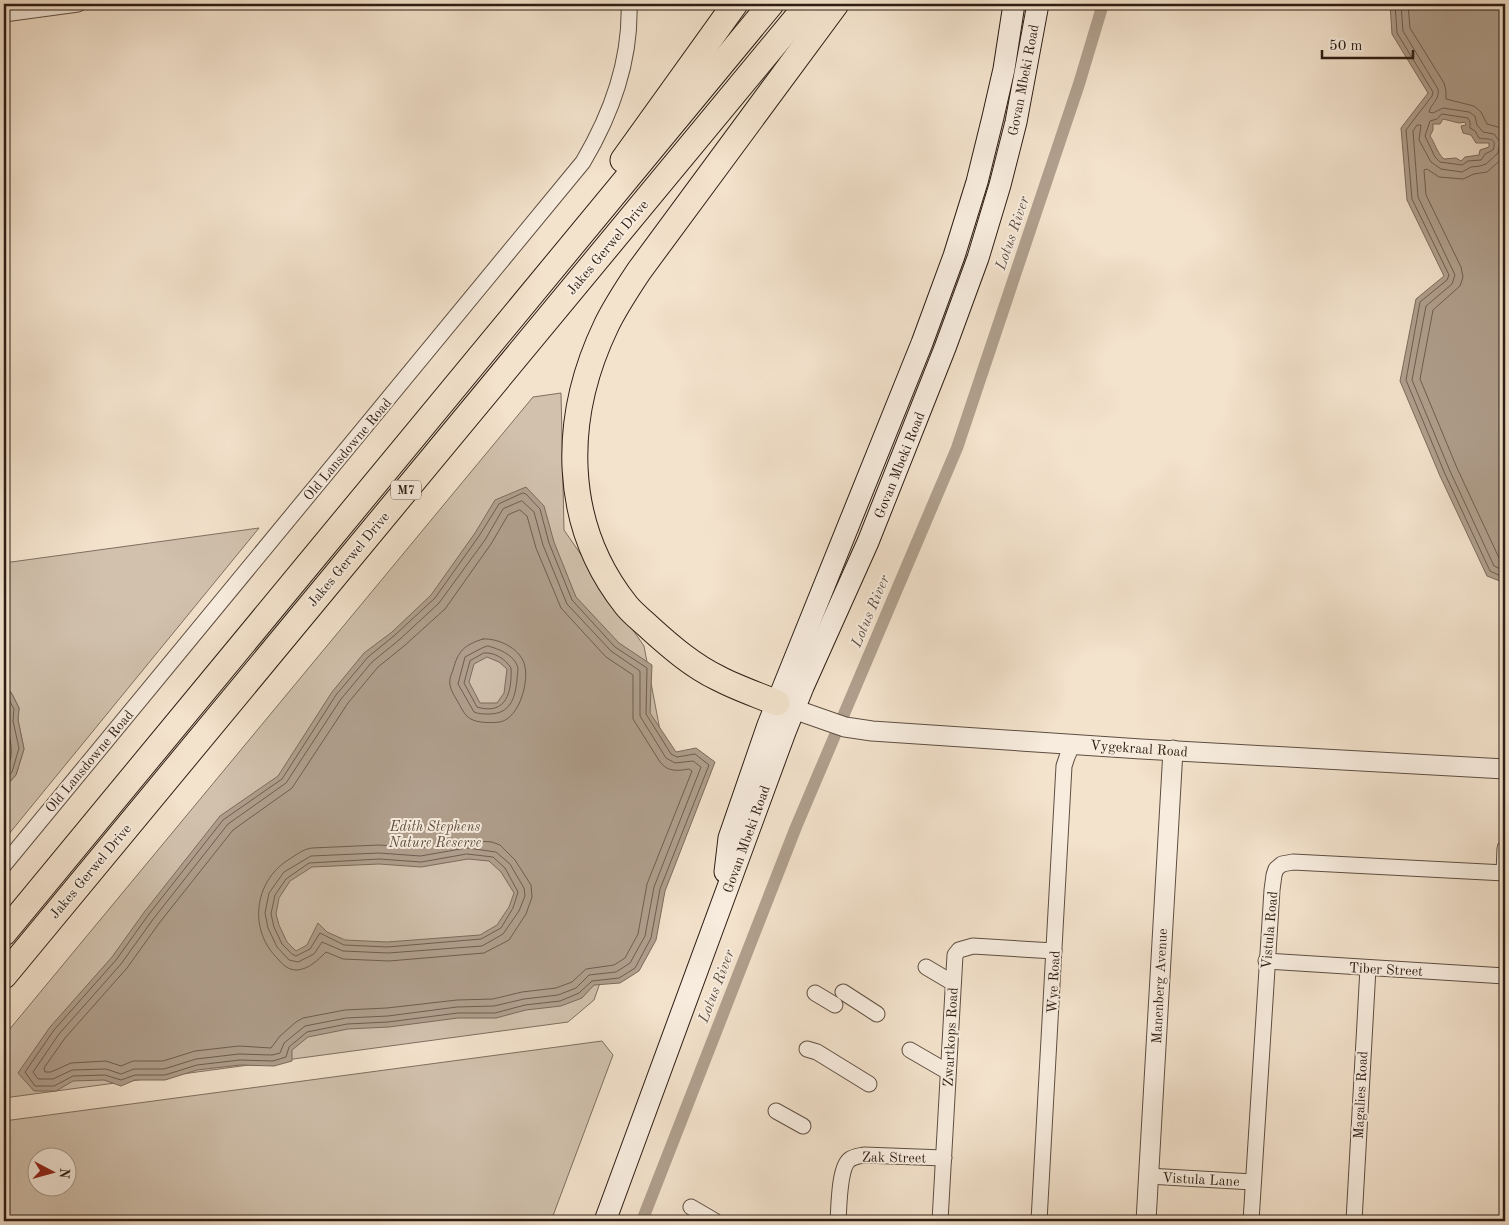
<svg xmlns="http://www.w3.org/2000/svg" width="1509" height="1225" font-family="'Old Standard TT',serif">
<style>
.green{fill:#d1c1ad;stroke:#7f6f60;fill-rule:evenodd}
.water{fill:#b09f8d;stroke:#7c6b5c;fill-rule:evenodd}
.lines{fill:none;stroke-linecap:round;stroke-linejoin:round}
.shore{stroke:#6e5e50;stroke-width:1}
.canal{stroke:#b09f8d;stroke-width:12}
.minor-casing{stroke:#5e4e41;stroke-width:17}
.tertiary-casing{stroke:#5e4e41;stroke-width:21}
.secondary-casing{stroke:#2d1d13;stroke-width:23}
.trunk-casing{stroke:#2d1d13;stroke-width:27}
.minor{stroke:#f7ecde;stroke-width:15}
.tertiary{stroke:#f7ecde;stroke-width:19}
.secondary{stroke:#f7ecde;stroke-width:21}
.trunk{stroke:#f3e2cc;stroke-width:25}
.labels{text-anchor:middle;stroke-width:4;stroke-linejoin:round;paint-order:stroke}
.shield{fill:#f7ecde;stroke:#6a5b50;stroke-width:1}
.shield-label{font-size:12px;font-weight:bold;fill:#2d1d13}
.street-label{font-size:14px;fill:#2d1d13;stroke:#f7ecde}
.park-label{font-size:14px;font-style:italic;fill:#5e4e41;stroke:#f7ecde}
.water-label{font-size:15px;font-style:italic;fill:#615144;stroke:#f7ecde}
</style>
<rect width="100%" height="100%" fill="#f3e2cc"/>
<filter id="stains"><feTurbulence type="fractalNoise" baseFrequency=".004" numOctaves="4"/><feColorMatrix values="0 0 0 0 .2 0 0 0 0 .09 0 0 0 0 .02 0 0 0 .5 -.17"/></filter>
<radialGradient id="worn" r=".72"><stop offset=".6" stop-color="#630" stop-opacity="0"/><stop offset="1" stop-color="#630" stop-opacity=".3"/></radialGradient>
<!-- green -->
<g class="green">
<polygon points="561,393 564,530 644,646 670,783 594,1000 568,1022 4,1098 4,1036 533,397"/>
<polygon points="259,528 4,840 4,788 16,775 24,749 18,720 19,708 12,694 4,683 4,563"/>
<path d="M602,1041L613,1055L551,1221H4V1121ZM38,1158H68V1188H38Z"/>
</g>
<!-- water -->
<g class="water">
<path d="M1390,4H1505V583L1487,576L1440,476L1400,381L1416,299L1444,276L1407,200L1401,128L1428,93L1392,34ZM1443,119L1459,123L1465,122L1466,125L1461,126L1463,133L1471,135L1476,143H1489V147L1480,150L1479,155L1465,157L1461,161L1456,158L1444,159C1437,153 1435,143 1430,136L1433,130V124H1440Z"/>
<path d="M526,487L544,506L554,542L576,597L619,643L652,665L650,713L676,752L696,748L715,762L665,891L656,940L639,971L620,983L594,985L582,998L561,1006L526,1010L496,1018H458L389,1027L348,1029L308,1037L292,1050V1061L274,1066L240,1065L197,1070L165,1080H135L121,1086L104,1080L73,1081L56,1091H34L18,1073L50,1027L112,957L145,911L220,816L278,776L332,692L364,653L392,632L431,595L475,533L495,500ZM487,657L499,662L507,669L504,693L497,703H480L469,682L474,664ZM468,859L489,861L501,872L514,893L509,907L497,925L480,935L387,942L345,940L327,932L318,923L307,945L296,951L287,942L279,925L276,914L279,898L290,881L312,867L379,864L421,867Z"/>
<polygon points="4,683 12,694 19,708 18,720 24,749 16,775 4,788"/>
</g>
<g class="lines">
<!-- shore -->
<g class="shore">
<polyline points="1395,4 1397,33 1433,92 1432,96 1406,130 1412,199 1449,275 1447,280 1420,302 1406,380 1445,474 1490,571 1505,578"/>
<path d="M1401,4L1403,31L1438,89C1440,100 1431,103 1429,112L1433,113L1443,108L1469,112L1475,116L1477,125L1483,132L1494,134L1500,142L1498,153L1486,164L1480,166L1471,167L1462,172L1441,169L1431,162L1419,140L1421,125H1417L1413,131L1418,197L1455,275L1452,284L1426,306L1412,380L1450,471L1494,566L1505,571"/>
<polyline points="1408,4 1410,28 1444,83 1446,91 1446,99 1474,106 1481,112 1487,124 1498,127 1505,135"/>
<path d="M1442,114L1468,118L1470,122V128L1475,131L1479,138C1487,140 1498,136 1493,150L1485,154L1481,160L1468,161L1462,165L1440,162L1435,157L1425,136L1430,121L1437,119Z"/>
<polyline points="1505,156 1487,172 1474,174 1463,179 1439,177 1427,169 1424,170 1426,195 1461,267 1463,277 1460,286 1433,310 1420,379 1457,468 1500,560 1505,563"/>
<polygon points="523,493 526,494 540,509 549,543 572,600 615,647 647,668 646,714 671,754 677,757 695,754 709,765 660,889 651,938 635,968 619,978 592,981 579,993 560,1001 525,1005 495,1013 458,1013 388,1022 347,1024 307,1032 289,1047 286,1057 273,1061 240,1060 197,1065 165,1075 135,1075 121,1080 105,1075 73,1076 54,1086 35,1086 25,1072 54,1030 116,960 149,914 223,820 282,779 336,695 368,657 395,635 435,598 479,536 499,504"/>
<polygon points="522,501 534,512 543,545 567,604 611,651 640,671 640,716 666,758 675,763 693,761 701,767 654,887 645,936 630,963 616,972 589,975 576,988 558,995 524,999 494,1006 457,1007 388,1016 346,1018 305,1026 284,1043 280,1053 272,1055 239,1054 196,1059 164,1069 134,1069 121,1074 106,1069 72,1070 53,1079 38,1079 33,1072 59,1034 121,964 154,918 228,824 286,783 341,699 372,662 399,640 439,603 485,540 503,509"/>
<path d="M520,510L527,516L536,548L561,608L606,657L633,675V719L660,762C668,772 677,771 689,769L692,771L647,884L638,934L625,958L614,965L586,969L572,982L556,988L522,992L493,999L457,1000L387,1008L345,1010L303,1018L296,1022L280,1036L271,1048L239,1046L195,1051L163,1061H133L121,1066L106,1061L71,1063L51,1072H45L44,1068L65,1038L127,968L160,922L233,830L292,788L348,703L378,667L404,646L445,609L491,544L508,515Z"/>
<path d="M483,639C498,638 519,648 524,663C530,679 520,718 500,722C492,723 480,723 473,720C465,717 462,709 458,702C455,697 451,691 450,685C449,680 451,675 453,670C458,651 464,645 483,639Z"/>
<path d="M488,646C499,649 512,654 517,665C519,669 517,675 517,680C515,699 510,714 489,714C483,714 479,714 474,712L458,684L465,657L482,648Z"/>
<path d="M484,653C495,652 505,659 511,668C512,691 507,716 477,707L464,683L470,661Z"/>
<polyline points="4,691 14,709 13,721 19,748 12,772 4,781"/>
<path d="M4,703C7,710 6,714 7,722C9,739 17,757 4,772"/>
<path d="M466,840L492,842L500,845L515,860L531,885L532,897L526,914L509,940L484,953L389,961L343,959L326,952C318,960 309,969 297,970C288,970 283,965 278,959C248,930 254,882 288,860C296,855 303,849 312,848L379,845L420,848Z"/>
<polygon points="467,848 496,852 510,864 524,888 525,896 519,911 503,934 482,946 388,953 343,951 322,942 314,954 298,962 289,960 277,947 268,928 265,913 269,893 284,872 311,856 379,853 420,856"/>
<polygon points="467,854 493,857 505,868 518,892 513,908 501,928 481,939 387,947 344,945 320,933 310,949 296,956 292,954 282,944 274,927 271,914 275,895 286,879 309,863 379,859 421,862"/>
</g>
<!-- canal -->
<polyline class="canal" points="642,1221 796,827 957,448 1079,84 1103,4"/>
<defs>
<g id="minor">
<polyline points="4,14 78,4"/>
<path d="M4,865L583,162C612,113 631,61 629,4"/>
<polyline points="1504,873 1505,848"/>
<polyline points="1266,961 1505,976"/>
<polyline points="926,967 953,983"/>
<polyline points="843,992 877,1014"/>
<polyline points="815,993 835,1005"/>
<polyline points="807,1049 817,1052 869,1084"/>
<polyline points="910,1050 948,1072"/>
<polyline points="776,1111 803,1126"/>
<polyline points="1148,1176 1253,1182"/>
<polyline points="691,1207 715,1221"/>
<path d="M838,1221C839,1207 839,1169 849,1160C854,1156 859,1156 864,1155L944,1158"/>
<polyline points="940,1221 955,955 959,950 973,946 1054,951"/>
<polyline points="1039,1221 1064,766 1067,757 1073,743"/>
<polyline points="1251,1221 1272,890 1274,875 1276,869 1282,864 1293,862 1505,873"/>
<polyline points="1354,1221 1368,968"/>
</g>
<g id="tertiary">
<polyline points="782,705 845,727 872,731 1141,749 1505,769"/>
<polyline points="1146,1221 1173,750"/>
</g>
<g id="secondary">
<polyline points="725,872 729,838 768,725 922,343 954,256 977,182 993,117 1004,69 1014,4"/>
<polyline points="605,1221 785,732 803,687 868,542 945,348 978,258 1000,185 1016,122 1038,4"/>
</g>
<g id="trunk">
<polyline points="623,160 735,4"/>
<path d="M777,703C758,695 737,688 718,678C693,666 671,647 651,629C643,621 633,614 626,605C561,523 562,418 606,326C615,307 627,289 639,271L836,4"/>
<polyline points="4,933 771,4"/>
<polyline points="4,976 808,4"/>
</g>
</defs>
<!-- minor casing -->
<use href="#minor" class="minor-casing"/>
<!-- tertiary casing -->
<use href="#tertiary" class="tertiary-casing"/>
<!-- secondary casing -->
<use href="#secondary" class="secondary-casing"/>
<!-- trunk casing -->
<use href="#trunk" class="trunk-casing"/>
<!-- minor -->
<use href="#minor" class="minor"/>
<!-- tertiary -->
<use href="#tertiary" class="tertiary"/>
<!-- secondary -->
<use href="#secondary" class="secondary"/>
<!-- trunk -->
<use href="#trunk" class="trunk"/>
</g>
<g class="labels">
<!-- shield labels -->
<rect class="shield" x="391" y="480.5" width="30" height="19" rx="4"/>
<g class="shield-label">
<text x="406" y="494">M7</text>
</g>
<!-- street labels -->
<g class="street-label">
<text transform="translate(1023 80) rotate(-79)" y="5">Govan Mbeki Road</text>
<text transform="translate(607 247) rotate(-50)" y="5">Jakes Gerwel Drive</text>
<text transform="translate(347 449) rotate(-50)" y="5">Old Lansdowne Road</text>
<text transform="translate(899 465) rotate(-68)" y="5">Govan Mbeki Road</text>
<text transform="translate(348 559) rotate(-50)" y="5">Jakes Gerwel Drive</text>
<text transform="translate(1139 748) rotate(4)" y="5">Vygekraal Road</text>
<text transform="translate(89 761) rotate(-50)" y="5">Old Lansdowne Road</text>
<text transform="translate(746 839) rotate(-70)" y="5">Govan Mbeki Road</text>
<text transform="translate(90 871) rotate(-50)" y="5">Jakes Gerwel Drive</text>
<text transform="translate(1269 930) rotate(-85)" y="5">Vistula Road</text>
<text transform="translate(1386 969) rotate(3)" y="5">Tiber Street</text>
<text transform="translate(1053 982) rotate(-87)" y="5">Wye Road</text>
<text transform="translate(1159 986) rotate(-87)" y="5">Manenberg Avenue</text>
<text transform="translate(950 1037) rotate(-87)" y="5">Zwartkops Road</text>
<text transform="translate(1360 1095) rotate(-87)" y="5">Magalies Road</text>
<text transform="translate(894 1157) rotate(1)" y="5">Zak Street</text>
<text transform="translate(1201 1179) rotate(3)" y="5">Vistula Lane</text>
</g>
<!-- park labels -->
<g class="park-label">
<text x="435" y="831">Edith Stephens<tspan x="435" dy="16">Nature Reserve</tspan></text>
</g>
<!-- water labels -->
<g class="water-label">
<text transform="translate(1012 233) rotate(-71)" y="5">Lotus River</text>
<text transform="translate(870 611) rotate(-67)" y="5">Lotus River</text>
<text transform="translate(716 986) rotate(-69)" y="5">Lotus River</text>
</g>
</g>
<!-- margin -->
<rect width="1509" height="1225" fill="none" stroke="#f3e2cc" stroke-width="20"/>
<rect x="5" y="5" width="1499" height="1215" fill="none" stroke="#2d1d13" stroke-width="2.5"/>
<rect x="10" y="10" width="1489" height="1205" fill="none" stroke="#2d1d13"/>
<!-- north arrow -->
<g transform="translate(52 1172) rotate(96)"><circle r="24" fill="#f7ecde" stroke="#a6998d"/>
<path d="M0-4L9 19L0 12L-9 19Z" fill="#8f2418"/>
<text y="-8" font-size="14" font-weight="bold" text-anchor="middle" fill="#2d1d13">N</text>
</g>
<!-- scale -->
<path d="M1322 50v8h91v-8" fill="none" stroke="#2d1d13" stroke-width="2.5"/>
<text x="1329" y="50" font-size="15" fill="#2d1d13" stroke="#f7ecde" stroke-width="4" paint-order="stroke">50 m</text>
<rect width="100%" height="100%" filter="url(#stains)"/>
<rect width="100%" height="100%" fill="url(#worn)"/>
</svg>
